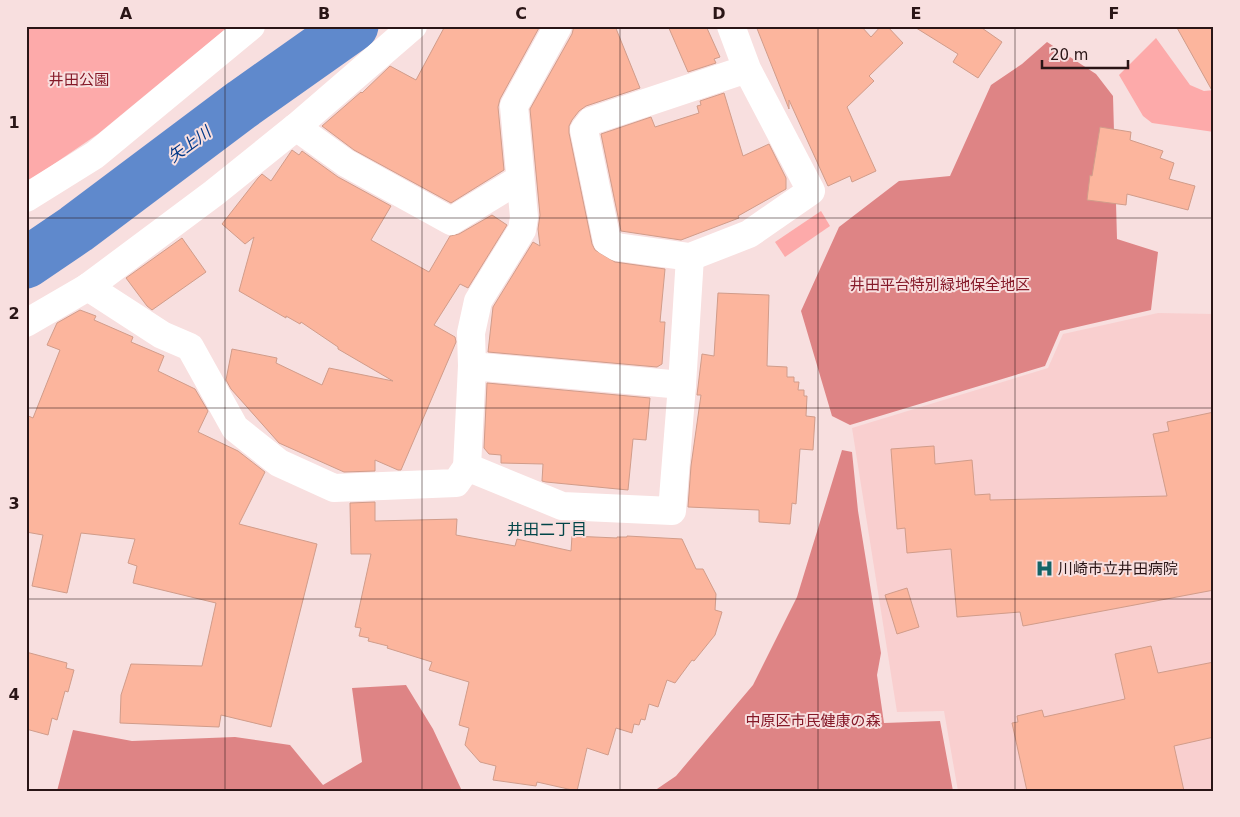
<svg xmlns="http://www.w3.org/2000/svg" width="1240" height="817" font-family="'DejaVu Sans','Noto Sans JP',sans-serif">
<style>
.built{fill:#f9cfcf}
.green{fill:#fdaaaa}
.forest{fill:#de8485}
.lines{fill:none;stroke-linecap:round;stroke-linejoin:round}
.river{stroke:#5f89cc;stroke-width:51}
.building{fill:#fcb59d;stroke:#d19c8a}
.street{stroke:#fff;stroke-width:28}
.grid{fill:none;stroke:#2a1516;stroke-width:1;stroke-opacity:0.55}
.labels{text-anchor:middle;stroke-width:4;stroke-linejoin:round;paint-order:stroke}
.park-label{font-size:15px;fill:#851928;stroke:#f8dfdf}
.poi-label{font-size:15px;fill:#2a1516;stroke:#f8dfdf;text-anchor:start}
.water-label{font-size:16px;font-style:italic;fill:#023887;stroke:#f8dfdf}
.neighbourhood-label{font-size:16px;fill:#014548;stroke:#f8dfdf}
.neatline{fill:none;stroke:#2a1516;stroke-width:2}
.grid-label{font-size:16px;text-anchor:middle;font-weight:bold;fill:#2a1516}
</style>
<rect width="100%" height="100%" fill="#f8dfdf"/>
<!-- built -->
<polygon class="built" points="1158,313 1214,314 1214,791 958,791 944,711 897,712 852,428 1048,368 1063,334"/>
<!-- green -->
<g class="green">
<polygon points="26,26 229,26 98,134 26,183"/>
<polygon points="1156,38 1190,85 1204,91 1214,90 1214,132 1152,123 1143,116 1119,75"/>
<polygon points="821,211 830,226 785,257 775,242"/>
</g>
<!-- forest -->
<g class="forest">
<polygon points="1047,42 1096,74 1113,96 1117,239 1158,252 1151,310 1060,331 1045,366 850,425 832,416 801,311 839,227 899,181 950,176 991,85 1022,64"/>
<polygon points="842,450 852,452 858,511 881,653 877,675 884,723 940,721 953,791 654,791 676,776 753,685 797,597"/>
<polygon points="406,685 433,729 462,791 57,791 73,730 132,741 235,737 290,745 323,785 362,762 352,688"/>
</g>
<g class="lines">
<!-- river -->
<polyline class="river" points="26,263 76,229 244,103 353,26"/>
</g>
<!-- building -->
<g class="building">
<polygon points="445,26 540,26 500,99 498,107 504,170 451,203 354,150 322,126 361,92 362,93 390,66 416,80"/>
<polygon points="574,26 615,26 640,88 586,106 579,111 572,120 569,126 569,133 592,244 595,250 615,262 665,269 660,322 665,322 662,364 657,367 488,352 493,307 533,242 540,246 538,229 540,215 530,109 572,34"/>
<polygon points="668,26 706,26 720,57 714,59 716,63 688,72"/>
<polygon points="756,26 861,26 871,37 881,26 887,26 903,43 869,76 874,81 847,107 876,171 852,182 850,176 828,186 789,100 789,109"/>
<polygon points="913,26 979,26 1002,42 978,78 953,62 958,54"/>
<polygon points="1176,26 1214,26 1214,94"/>
<polygon points="724,93 743,156 769,144 786,178 786,189 738,216 739,218 681,240 621,231 601,134 651,117 655,127 699,113 697,106 701,105 700,101"/>
<polygon points="1100,127 1131,132 1130,140 1163,151 1160,158 1174,163 1169,179 1195,186 1188,210 1127,194 1126,205 1087,200 1090,175 1092,176"/>
<polygon points="292,150 299,155 302,151 338,177 391,206 371,240 429,272 450,236 459,234 492,215 507,225 468,288 460,284 434,325 455,337 456,342 401,470 398,470 375,460 375,471 344,472 279,443 231,389 226,380 232,349 277,358 276,363 322,385 329,368 393,381 338,349 338,347 301,322 300,324 286,316 286,318 239,291 254,237 245,244 222,224 258,178 262,174 271,181"/>
<polygon points="182,238 206,272 152,310 147,306 126,278"/>
<polygon points="718,293 769,295 767,366 787,367 787,377 794,377 794,382 799,382 798,390 804,390 804,396 807,396 806,416 815,417 813,450 800,449 796,504 792,503 790,524 759,522 759,510 688,507 691,466 701,395 697,395 702,354 714,356"/>
<polygon points="80,310 96,316 94,320 133,337 131,342 164,356 158,371 195,389 208,411 198,432 238,451 265,472 239,524 317,544 271,727 221,715 219,727 120,723 121,695 131,664 202,666 216,603 133,583 137,566 128,563 135,539 81,533 67,593 32,586 43,535 26,532 26,415 33,418 60,350 47,345 57,323"/>
<polygon points="487,383 650,398 646,440 633,439 628,490 546,482 542,481 543,464 501,463 501,455 489,454 484,448"/>
<polygon points="1214,412 1214,590 1023,626 1020,612 957,617 951,549 907,553 905,528 897,529 891,449 934,446 935,464 972,460 975,495 990,494 990,500 1167,496 1153,434 1169,431 1167,422"/>
<polygon points="375,502 375,521 457,519 456,535 515,546 517,539 571,551 572,536 617,538 617,537 627,537 627,536 682,539 696,569 703,569 716,594 715,610 722,612 715,635 694,661 692,660 675,683 667,680 658,707 649,704 645,720 641,719 639,725 634,724 632,733 616,728 608,755 587,748 577,791 537,782 536,786 493,780 496,766 480,762 465,745 469,728 459,725 469,682 429,670 432,662 387,648 388,646 368,641 369,638 359,636 361,628 355,627 371,554 351,554 350,503"/>
<polygon points="907,588 919,627 897,634 885,595"/>
<polygon points="1151,646 1158,673 1214,662 1214,737 1174,746 1184,791 1027,791 1012,723 1018,722 1017,716 1042,710 1044,717 1125,699 1115,654"/>
<polygon points="26,652 67,663 66,668 74,670 68,692 65,691 57,720 52,718 48,735 26,729"/>
</g>
<g class="lines">
<!-- street -->
<g class="street">
<polyline points="731,26 747,69 811,191 749,234 690,257 617,247 607,241 584,130 591,121 747,69"/>
<polyline points="296,127 346,163 451,221 520,179"/>
<polyline points="26,198 95,155 251,26"/>
<polyline points="88,287 162,335 190,347 235,428 279,463 334,488 456,483 467,467 562,506 672,511 682,385 690,257"/>
<polyline points="26,323 88,287 214,193 296,127 413,26"/>
<polyline points="472,366 471,333 478,301 522,230 524,217 514,106 558,26"/>
<polyline points="467,467 472,366 682,385"/>
</g>
</g>
<!-- grid -->
<path class="grid" d="M225,26V791M422,26V791M620,26V791M818,26V791M1015,26V791M26,218H1214M26,408H1214M26,599H1214"/>
<!-- icons -->
<defs>
<symbol id="hospital-bare" viewBox="-9 -9 18 18"><path d="M-5-5h3v3.5h4V-5h3V5h-3V1.5h-4V5h-3Z" fill="#146467" stroke="#f8dfdf" stroke-width="2.5" paint-order="stroke"/></symbol>
</defs>
<g fill-rule="evenodd">
<use href="#hospital-bare" x="1032" y="556" width="25" height="25"/>
</g>
<g class="labels">
<!-- park labels -->
<g class="park-label">
<text x="79" y="85">井田公園</text>
<text x="940" y="290">井田平台特別緑地保全地区</text>
<text x="813" y="726">中原区市民健康の森</text>
</g>
<!-- poi labels -->
<g class="poi-label">
<text x="1058" y="574">川崎市立井田病院</text>
</g>
<!-- water labels -->
<g class="water-label">
<text transform="translate(189 144) rotate(-36)" y="6">矢上川</text>
</g>
<!-- neighbourhood labels -->
<g class="neighbourhood-label">
<text x="547" y="535">井田二丁目</text>
</g>
</g>
<!-- border -->
<rect width="1240" height="817" fill="none" stroke="#f8dfdf" stroke-width="55"/>
<!-- scale -->
<path d="M1042 60v8h86v-8" fill="none" stroke="#2a1516" stroke-width="2.5"/>
<text x="1050" y="60" font-size="15" fill="#2a1516" stroke="#f8dfdf" stroke-width="4" paint-order="stroke">20 m</text>
<rect x="28" y="28" width="1184" height="762" class="neatline"/>
<g class="grid-label">
<text x="126" y="19">A</text>
<text x="324" y="19">B</text>
<text x="521" y="19">C</text>
<text x="719" y="19">D</text>
<text x="916" y="19">E</text>
<text x="1114" y="19">F</text>
<text x="14" y="128">1</text>
<text x="14" y="319">2</text>
<text x="14" y="509">3</text>
<text x="14" y="700">4</text>
</g>
</svg>
